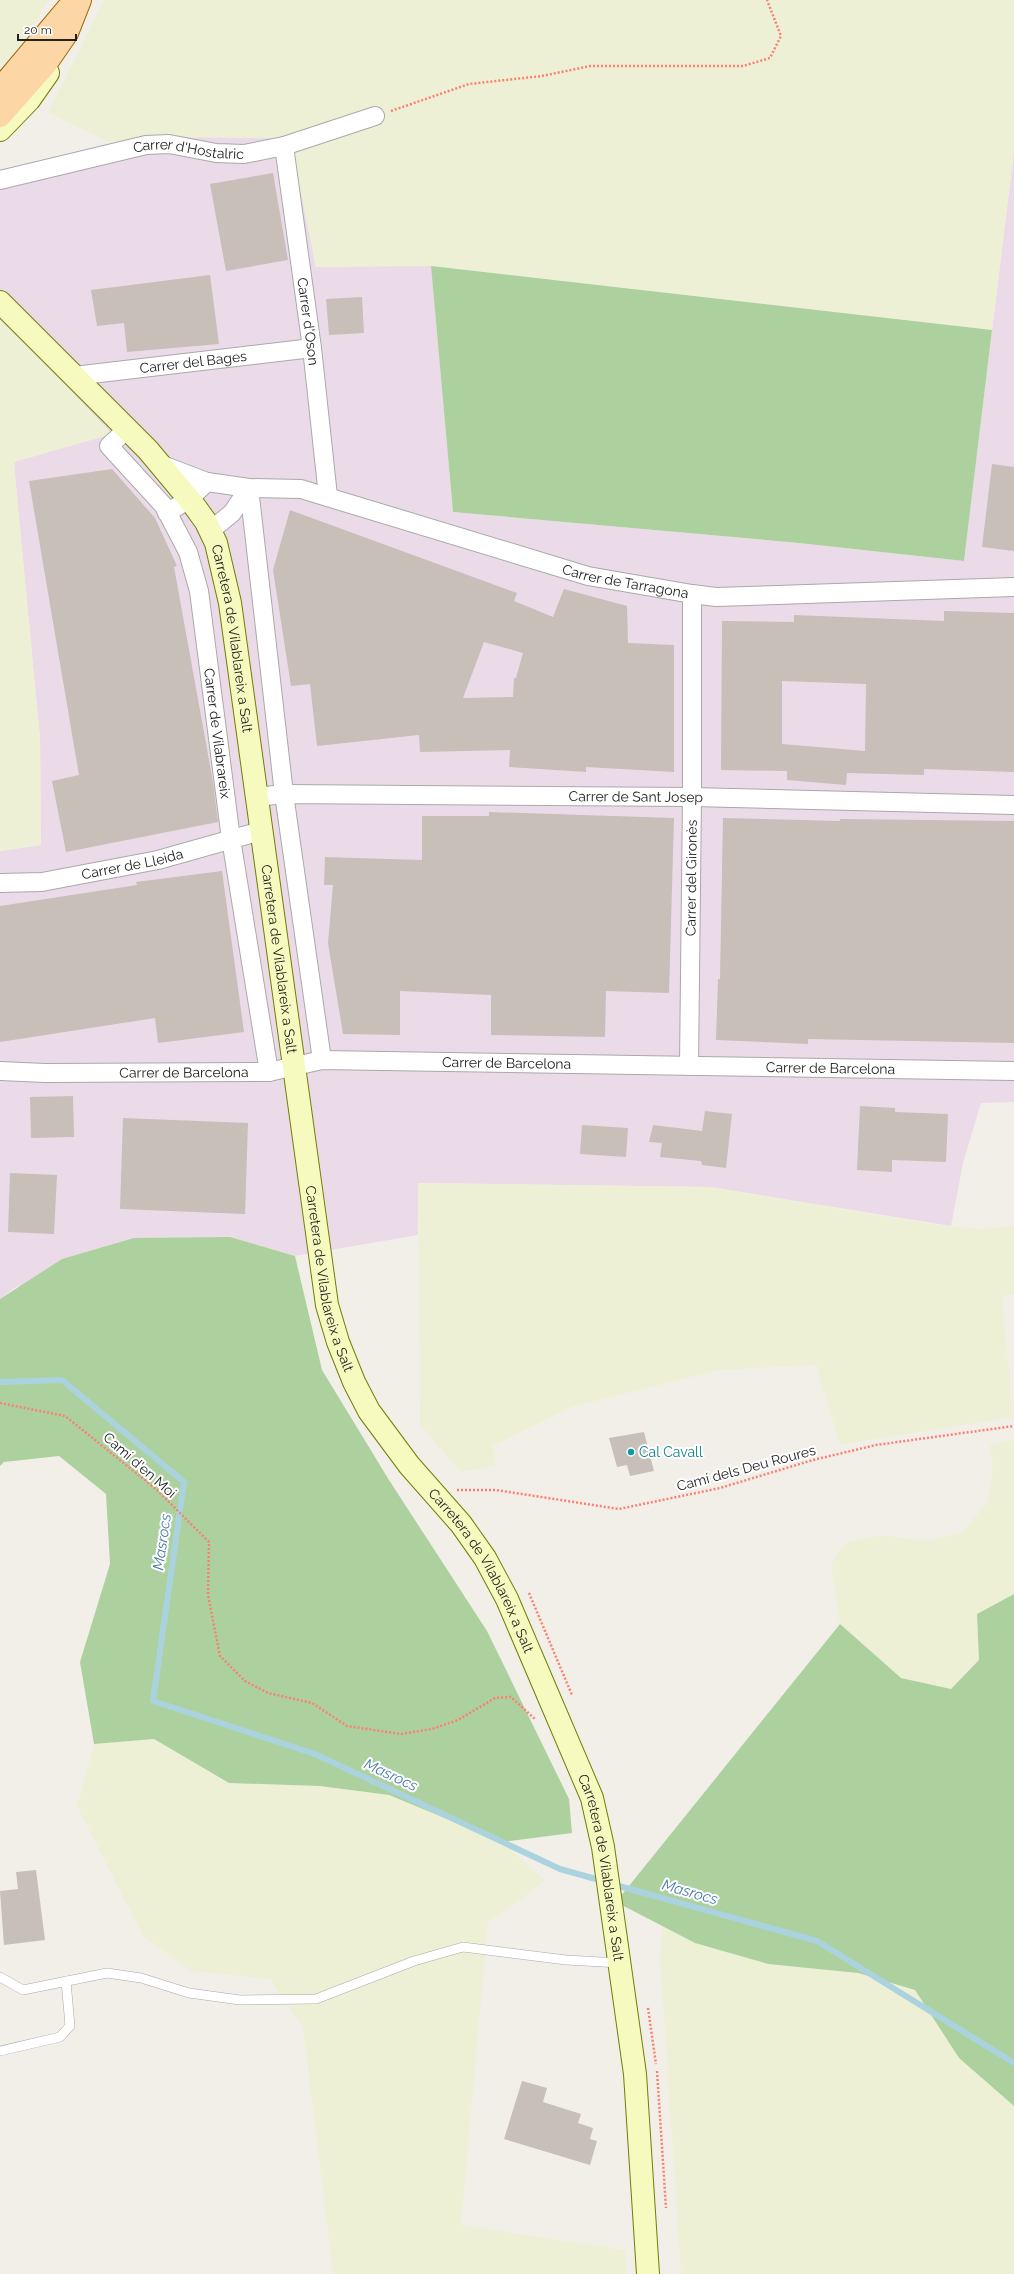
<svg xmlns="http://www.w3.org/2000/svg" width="1014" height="2274" font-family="Raleway,sans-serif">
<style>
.industrial{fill:#ebdbe8}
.farmland{fill:#eef0d5}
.forest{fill:#add19e}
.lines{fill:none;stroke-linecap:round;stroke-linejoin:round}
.stream{stroke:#aad3df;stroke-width:6}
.building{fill:#c7bfb8;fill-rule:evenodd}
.lane-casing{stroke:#a9a9a9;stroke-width:10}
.street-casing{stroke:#a9a9a9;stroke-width:20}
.secondary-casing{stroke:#707d05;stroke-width:24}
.primary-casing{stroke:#a06b00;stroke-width:24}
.path{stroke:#fa8072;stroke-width:2.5;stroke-dasharray:2 2;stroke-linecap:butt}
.lane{stroke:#fff;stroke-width:9}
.street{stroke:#fff;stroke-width:18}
.secondary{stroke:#f7fabf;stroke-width:22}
.primary{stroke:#fcd6a4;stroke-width:22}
.culture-dot{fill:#0f9aa8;stroke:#fff;stroke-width:1.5}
.labels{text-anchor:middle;stroke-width:4;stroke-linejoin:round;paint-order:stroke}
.street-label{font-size:14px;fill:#222;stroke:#fff}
.culture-label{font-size:14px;fill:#0d838f;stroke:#fff;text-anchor:start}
.water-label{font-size:15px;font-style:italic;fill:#4a7aab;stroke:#fff}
</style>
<rect width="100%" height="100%" fill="#f2efe9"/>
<!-- industrial -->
<polygon class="industrial" points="165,137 290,138 316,267 431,265 453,512 799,543 964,561 1014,150 1014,1102 981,1103 963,1163 951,1226 710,1187 418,1183 418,1235 295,1256 230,1237 16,1287 0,1299 0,851 41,845 40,738 13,462 111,434 0,316 0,184"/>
<!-- farmland -->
<g class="farmland">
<polygon points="0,0 48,0 26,39 0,67"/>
<polygon points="104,0 1014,0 1014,150 992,330 431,266 316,267 290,138 165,137 147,142 107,141 48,113"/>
<polygon points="0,316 112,434 14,462 40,738 41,845 0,851"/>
<polygon points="418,1183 710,1187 932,1224 980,1229 1014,1226 1014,1294 1002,1296 1013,1417 840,1445 816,1365 720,1370 572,1407 493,1446 496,1466 460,1472 420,1424"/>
<polygon points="1014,1440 1014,1594 977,1614 979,1660 951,1689 901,1679 840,1624 831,1564 847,1542 882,1535 926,1541 961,1533 989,1501 993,1462 989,1446"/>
<polygon points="154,1739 229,1783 320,1786 389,1795 503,1842 544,1880 512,1907 488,1922 461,2225 625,2250 626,2274 333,2274 303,2028 270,1979 191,1971 143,1936 77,1806 94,1744"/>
<polygon points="663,1926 695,1943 768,1964 858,1973 915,1990 959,2058 1014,2106 1014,2274 681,2274 660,1957"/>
</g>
<!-- forest -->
<g class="forest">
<polygon points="431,266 992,330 964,561 799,543 453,512"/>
<polygon points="230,1237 295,1256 322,1370 389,1480 487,1631 569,1799 572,1833 503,1842 389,1795 320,1786 229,1783 154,1739 94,1744 80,1662 110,1564 106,1494 59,1456 4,1462 0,1466 0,1299 62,1259 134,1238"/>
<polygon points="1014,1594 1014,2106 959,2058 915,1990 858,1973 768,1964 695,1943 616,1902 840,1624 901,1678 951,1689 979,1660 977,1614"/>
</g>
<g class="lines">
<!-- stream -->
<g class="stream">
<polyline points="0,1382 62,1380 184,1482 153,1701 315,1754 560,1869 603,1881"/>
<polyline points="612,1884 817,1941 1014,2063"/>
</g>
</g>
<!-- building -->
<g class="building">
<polygon points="273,173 288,260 226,271 210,184"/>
<polygon points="210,275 219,344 127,352 124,323 97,326 91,290"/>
<polygon points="362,297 364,333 329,335 326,299"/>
<polygon points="992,464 1014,467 1014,551 982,547"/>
<polygon points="112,469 155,518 177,566 174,567 213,782 218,822 66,852 52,781 79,775 29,481"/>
<path d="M290,510L517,593L514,601L553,617L564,589L627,606L628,643L674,645V772L586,767V772L509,767L510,750L420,752L419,735L317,746L310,684L291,686L273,570ZM484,642L523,653L516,678H514L513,697L463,698Z"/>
<path d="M944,611L1014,613V772L924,769V775L847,773L846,785L787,780V771L721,770L722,621L794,622V615L944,621ZM782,681L866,684L865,751L782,744Z"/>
<polygon points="489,812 674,818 669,993 606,991 605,1037 491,1035 491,995 400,991 400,1035 343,1034 328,943 333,885 324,885 325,857 422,860 422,816 489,816"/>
<polygon points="723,818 840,821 840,819 1014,821 1014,1043 808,1039 808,1044 716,1040 718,979 720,979"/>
<polygon points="222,871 244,1032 158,1043 155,1018 0,1042 0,906 137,885 136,882"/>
<polygon points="73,1096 74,1137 31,1138 30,1097"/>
<polygon points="860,1106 895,1108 895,1112 948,1114 946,1162 892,1160 892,1172 857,1170"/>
<polygon points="705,1111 732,1114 726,1168 702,1165 701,1161 660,1157 662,1143 649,1142 653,1125 702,1131"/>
<polygon points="123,1118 248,1123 245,1214 120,1209"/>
<polygon points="582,1125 628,1128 626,1157 580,1154"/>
<polygon points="10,1173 57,1175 54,1234 8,1232"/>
<polygon points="644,1432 654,1471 630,1476 627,1465 617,1467 609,1438"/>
<polygon points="36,1870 45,1940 4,1945 0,1891 18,1889 16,1872"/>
<polygon points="522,2081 547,2088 543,2102 581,2114 578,2123 593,2128 590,2139 597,2141 590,2165 504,2139"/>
</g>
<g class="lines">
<defs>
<g id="lane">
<polyline points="0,1977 23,1990 107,1973 141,1978 189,1993 240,2000 316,1999 414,1961 463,1947 566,1960 620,1963"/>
<polyline points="0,2051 60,2037 70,2026 66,1981"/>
</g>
<g id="street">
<path id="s1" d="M284,146L312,348L328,496"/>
<path id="s2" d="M0,180L146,145L169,144L216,153L244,154L284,146L375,116"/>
<path id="s3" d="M74,376L312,348"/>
<path id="s4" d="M127,429L109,446L164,506L188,552L199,591L231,839L269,1072"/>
<polyline points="160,464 207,482"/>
<polyline points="249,488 284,794 322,1060"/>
<path id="s5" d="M167,513L189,499L207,482L249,488L301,489L588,576L692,594L716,597L1014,587"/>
<polyline points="210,531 232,513 249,488"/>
<path id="s6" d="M257,797L284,794L692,797L1014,805"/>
<path id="s7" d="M0,883L42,882L158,860L261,831"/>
<path id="s8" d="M689,1066L692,797V594"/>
<path id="s9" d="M0,1071L45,1073L269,1072L322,1060L1014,1071"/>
</g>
<g id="secondary">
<polyline points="0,130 29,100 48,73"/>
<path id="s10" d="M0,302L148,450L193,504L206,522L216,543L230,603L327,1305L338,1342L354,1382L369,1411L409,1465L461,1524L485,1558L507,1599L592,1798L603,1847L635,2074L648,2274"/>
</g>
<g id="primary">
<polyline points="0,89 73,2"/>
<polyline points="0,116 45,65 67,33 80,0"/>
</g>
</defs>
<!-- lane casing -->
<use href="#lane" class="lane-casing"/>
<!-- street casing -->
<use href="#street" class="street-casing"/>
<!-- secondary casing -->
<use href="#secondary" class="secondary-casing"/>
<!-- primary casing -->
<use href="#primary" class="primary-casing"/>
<!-- path -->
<g class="path">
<polyline points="391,111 469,84 542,76 590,66 743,66 770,58 781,36 767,0"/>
<polyline points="0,1403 65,1416 156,1489 209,1542 208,1595 220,1656 245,1681 268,1693 312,1703 347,1726 401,1734 432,1729 458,1720 495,1698 511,1697 536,1720"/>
<polyline points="457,1490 496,1490 619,1509 720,1488 813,1460 876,1445 1014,1426"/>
<polyline points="529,1593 572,1695"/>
<polyline points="648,2008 656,2064"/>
<polyline points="657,2071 666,2208"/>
</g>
<!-- lane -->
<use href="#lane" class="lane"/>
<!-- street -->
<use href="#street" class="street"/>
<!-- secondary -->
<use href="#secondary" class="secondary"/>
<!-- primary -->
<use href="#primary" class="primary"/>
</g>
<!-- markers -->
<circle class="culture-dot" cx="631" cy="1452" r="4"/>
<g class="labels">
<!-- street labels -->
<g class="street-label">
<text dy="5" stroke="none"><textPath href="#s2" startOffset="193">Carrer d'Hostalric</textPath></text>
<text dy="5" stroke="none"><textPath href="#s1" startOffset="177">Carrer d'Oson</textPath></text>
<text dy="5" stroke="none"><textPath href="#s3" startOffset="120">Carrer del Bages</textPath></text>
<text dy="5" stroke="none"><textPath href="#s5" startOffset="483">Carrer de Tarragona</textPath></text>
<text dy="5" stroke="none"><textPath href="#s10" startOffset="422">Carretera de Vilablareix a Salt</textPath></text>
<text dy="5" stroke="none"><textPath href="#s4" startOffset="342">Carrer de Vilabrareix</textPath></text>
<text dy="5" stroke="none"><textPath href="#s6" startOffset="379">Carrer de Sant Josep</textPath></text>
<text dy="5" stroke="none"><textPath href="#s7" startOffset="134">Carrer de Lleida</textPath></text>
<text dy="5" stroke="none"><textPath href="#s8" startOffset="188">Carrer del Gironès</textPath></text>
<text dy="5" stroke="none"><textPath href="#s10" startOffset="746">Carretera de Vilablareix a Salt</textPath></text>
<text dy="5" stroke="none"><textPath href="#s9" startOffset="508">Carrer de Barcelona</textPath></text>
<text dy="5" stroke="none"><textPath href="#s9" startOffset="832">Carrer de Barcelona</textPath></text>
<text dy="5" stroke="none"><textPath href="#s9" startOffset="184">Carrer de Barcelona</textPath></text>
<text dy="5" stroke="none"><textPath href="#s10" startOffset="1070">Carretera de Vilablareix a Salt</textPath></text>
<text transform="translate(140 1465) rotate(41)" y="5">Camí d'en Moi</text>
<text transform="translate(746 1468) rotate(-15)" y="5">Camí dels Deu Roures</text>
<text dy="5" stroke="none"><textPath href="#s10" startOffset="1406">Carretera de Vilablareix a Salt</textPath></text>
<text dy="5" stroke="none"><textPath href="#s10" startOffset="1730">Carretera de Vilablareix a Salt</textPath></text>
</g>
<!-- culture labels -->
<g class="culture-label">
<text x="639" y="1457">Cal Cavall</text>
</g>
<!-- water labels -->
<g class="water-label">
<text transform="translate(162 1542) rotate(-82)" y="5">Masrocs</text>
<text transform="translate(391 1775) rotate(25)" y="5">Masrocs</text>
<text transform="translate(690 1892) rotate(16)" y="5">Masrocs</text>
</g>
</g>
<!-- scale -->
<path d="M18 34v6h58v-6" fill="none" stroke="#222222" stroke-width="2"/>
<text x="24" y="34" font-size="12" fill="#222222" stroke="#ffffff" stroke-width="3" paint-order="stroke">20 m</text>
</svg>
